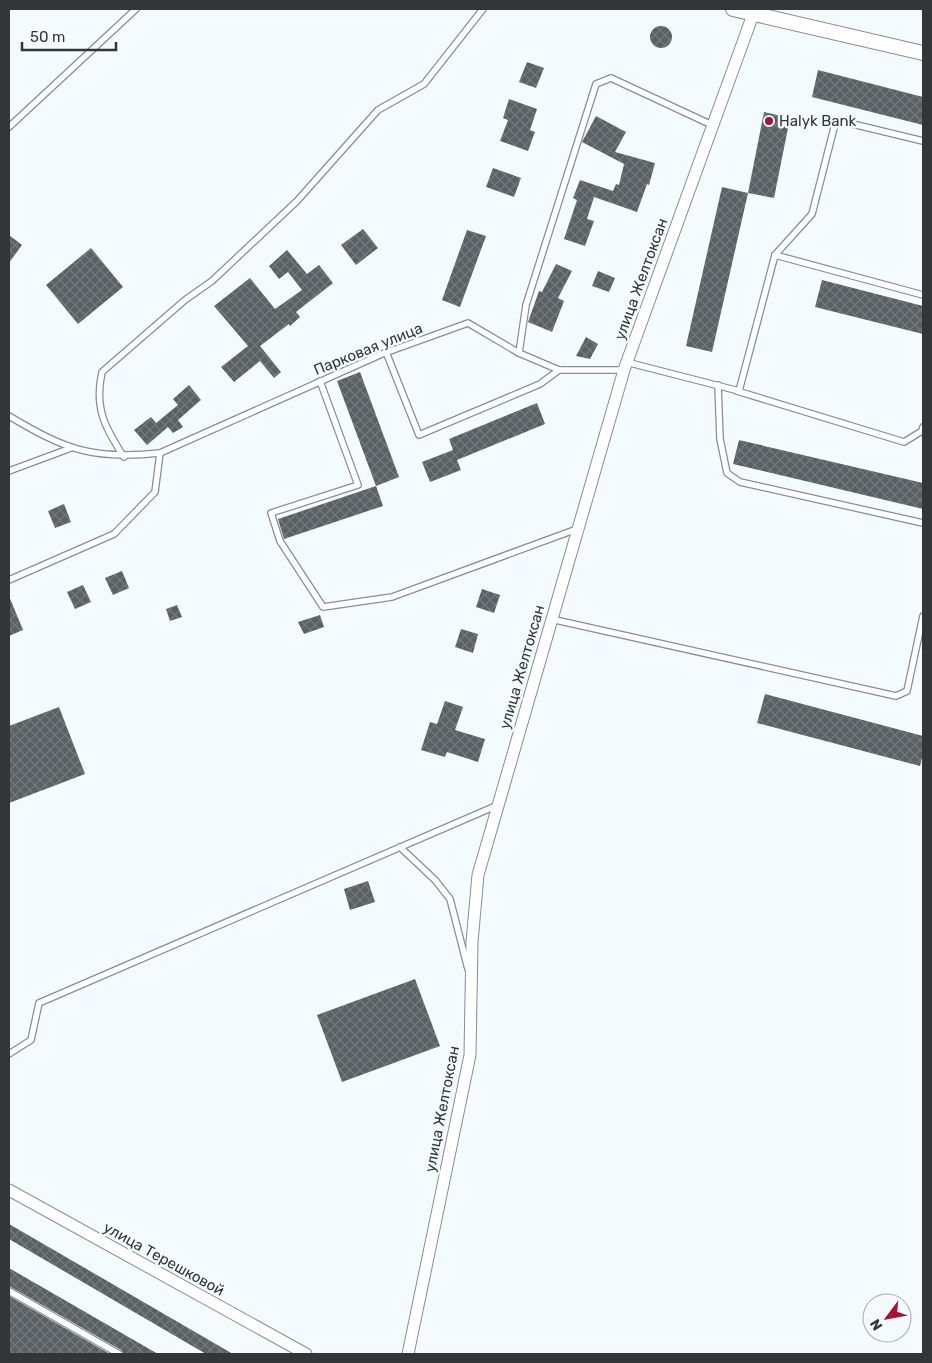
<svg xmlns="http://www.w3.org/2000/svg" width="932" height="1363" font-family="Rubik,sans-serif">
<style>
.building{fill:url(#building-cross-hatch)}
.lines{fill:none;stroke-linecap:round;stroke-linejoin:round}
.service-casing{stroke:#868f93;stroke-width:8}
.minor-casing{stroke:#868f93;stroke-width:13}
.tertiary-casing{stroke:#868f93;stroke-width:16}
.service{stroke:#fff;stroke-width:5.5}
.minor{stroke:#fff;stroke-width:11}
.tertiary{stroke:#fff;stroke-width:14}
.poi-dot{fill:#a91230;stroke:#f3fbff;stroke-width:2}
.labels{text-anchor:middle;stroke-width:5;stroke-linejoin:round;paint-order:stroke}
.poi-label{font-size:15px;fill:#323638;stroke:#f3fbff;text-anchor:start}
.street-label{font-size:15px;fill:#323638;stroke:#f3fbff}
</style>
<defs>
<pattern id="building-cross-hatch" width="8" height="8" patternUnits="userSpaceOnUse" patternTransform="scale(1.25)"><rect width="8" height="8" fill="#596165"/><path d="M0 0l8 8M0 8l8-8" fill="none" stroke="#737a7c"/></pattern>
</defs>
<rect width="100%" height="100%" fill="#f3fbff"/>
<!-- building -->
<g class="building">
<circle cx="661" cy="37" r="11"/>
<polygon points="527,62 544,68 536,88 519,82"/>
<polygon points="818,70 923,97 923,125 812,97"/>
<polygon points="509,99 537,109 530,130 535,132 528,151 500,141 508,120 503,118"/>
<polygon points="764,112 790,118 774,198 748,193"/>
<polygon points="596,116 626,132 615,152 655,163 649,185 647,184 637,212 594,197 587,219 594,221 585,246 564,239 577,200 573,198 580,180 613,191 616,184 619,185 624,164 582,142"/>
<polygon points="493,168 521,178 514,197 486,187"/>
<polygon points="722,187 748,193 712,352 686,346"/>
<polygon points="363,229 378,248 356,265 341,245"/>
<polygon points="467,230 486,236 460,307 442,300"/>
<polygon points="9,235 22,245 9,263"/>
<polygon points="91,248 123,287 78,324 46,285"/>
<polygon points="287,250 307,274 319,265 333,283 296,312 300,317 290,326 289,324 260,346 281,372 274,378 260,361 234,382 221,367 248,346 214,306 250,278 275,309 302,290 288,272 279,279 269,266"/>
<polygon points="556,264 572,271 558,298 564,301 552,332 528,322 539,291 542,292"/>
<polygon points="598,271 615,278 609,292 592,286"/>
<polygon points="822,280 923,306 923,334 815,307"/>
<polygon points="586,337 598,344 590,359 576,356"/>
<polygon points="360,372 399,477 376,486 337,381"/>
<polygon points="189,385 201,400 178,420 183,427 173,433 168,427 147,445 134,430 151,417 156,423 178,405 173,399"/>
<polygon points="537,403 545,424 457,460 461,470 430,482 422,462 453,450 449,439"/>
<polygon points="739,440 923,483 923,509 733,464"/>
<polygon points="376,486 383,506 284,539 278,519"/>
<polygon points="64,504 71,522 55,528 48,511"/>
<polygon points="122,571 129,588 113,595 105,578"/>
<polygon points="83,585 91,602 75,609 67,592"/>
<polygon points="482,589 500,595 494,613 476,607"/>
<polygon points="9,596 23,630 9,636"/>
<polygon points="177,605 182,617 170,621 166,609"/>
<polygon points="320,615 324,627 304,634 298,622"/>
<polygon points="461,629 478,634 473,653 455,647"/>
<polygon points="765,694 923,736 923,754 920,766 757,723"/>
<polygon points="445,701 463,707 455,730 485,739 478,762 447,752 445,757 421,750 430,722 437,724"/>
<polygon points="59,707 85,774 9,803 9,726"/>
<polygon points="368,881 375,902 350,910 344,889"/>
<polygon points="415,979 440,1046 342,1082 317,1015"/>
<polygon points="9,1224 233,1354 206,1354 9,1239"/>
<polygon points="9,1268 158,1354 124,1354 121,1350 9,1286"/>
<polygon points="9,1296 110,1354 9,1354"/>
</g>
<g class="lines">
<defs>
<g id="service">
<polyline points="9,127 136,9"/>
<polyline points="775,255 923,295"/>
<polyline points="386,352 419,435 540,384 559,370"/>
<polyline points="519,353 526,305 596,84 611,78 712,125"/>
<polyline points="626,362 739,391 775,255 812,214 836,120 923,141"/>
<polyline points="320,381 358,485 271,513 280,541 323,607 392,597 577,529"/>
<polyline points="718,385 720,439 727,473 740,482 923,523"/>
<polyline points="737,391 904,442 922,431 923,427"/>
<path d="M9,416C66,450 93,460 160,453L382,354L468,323L519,353L559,370H624"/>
<path d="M124,457C105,428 94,408 102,372L185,300L212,281L297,201L378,110L424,84L483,9"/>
<polyline points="9,471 71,448"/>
<polyline points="9,580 114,534 155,492 160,453"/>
<polyline points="551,619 896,696 907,691 923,616"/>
<polyline points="400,847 435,880 450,899 468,969"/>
<polyline points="9,1054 31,1040 39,1003 498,805"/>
<polyline points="9,1291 119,1354"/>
</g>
<g id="minor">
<polyline points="9,1190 306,1354"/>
<polyline points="408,1354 470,1055 472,942 478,875 624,370 755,9"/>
</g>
<polyline id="tertiary" points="733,9 923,53"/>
</defs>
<!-- service casing -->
<use href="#service" class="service-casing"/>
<!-- minor casing -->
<use href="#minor" class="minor-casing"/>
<!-- tertiary casing -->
<use href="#tertiary" class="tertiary-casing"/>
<!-- service -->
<use href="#service" class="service"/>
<!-- minor -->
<use href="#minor" class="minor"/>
<!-- tertiary -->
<use href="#tertiary" class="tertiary"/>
</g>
<!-- markers -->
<circle class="poi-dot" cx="769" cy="121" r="5"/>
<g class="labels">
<!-- poi labels -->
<g class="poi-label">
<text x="779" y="126">Halyk Bank</text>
</g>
<!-- street labels -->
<g class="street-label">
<text transform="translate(641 279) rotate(-70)" y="5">улица Желтоксан</text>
<text transform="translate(368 349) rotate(-22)" y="5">Парковая улица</text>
<text transform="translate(522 667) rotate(-74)" y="5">улица Желтоксан</text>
<text transform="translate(442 1109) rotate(-79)" y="5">улица Желтоксан</text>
<text transform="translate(164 1259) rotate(29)" y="5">улица Терешковой</text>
</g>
</g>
<!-- border -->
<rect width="932" height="1363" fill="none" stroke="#323638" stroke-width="20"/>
<!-- north arrow -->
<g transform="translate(887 1318) rotate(238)"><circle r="24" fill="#f3fbff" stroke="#a6acaf"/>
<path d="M0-4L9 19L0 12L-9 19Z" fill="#a91230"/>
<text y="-8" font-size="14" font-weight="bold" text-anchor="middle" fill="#323638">N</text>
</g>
<!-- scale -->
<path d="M22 42v8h94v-8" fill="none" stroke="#323638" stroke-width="2.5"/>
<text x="30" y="42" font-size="15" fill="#323638" stroke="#f3fbff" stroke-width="4" paint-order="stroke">50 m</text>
</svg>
